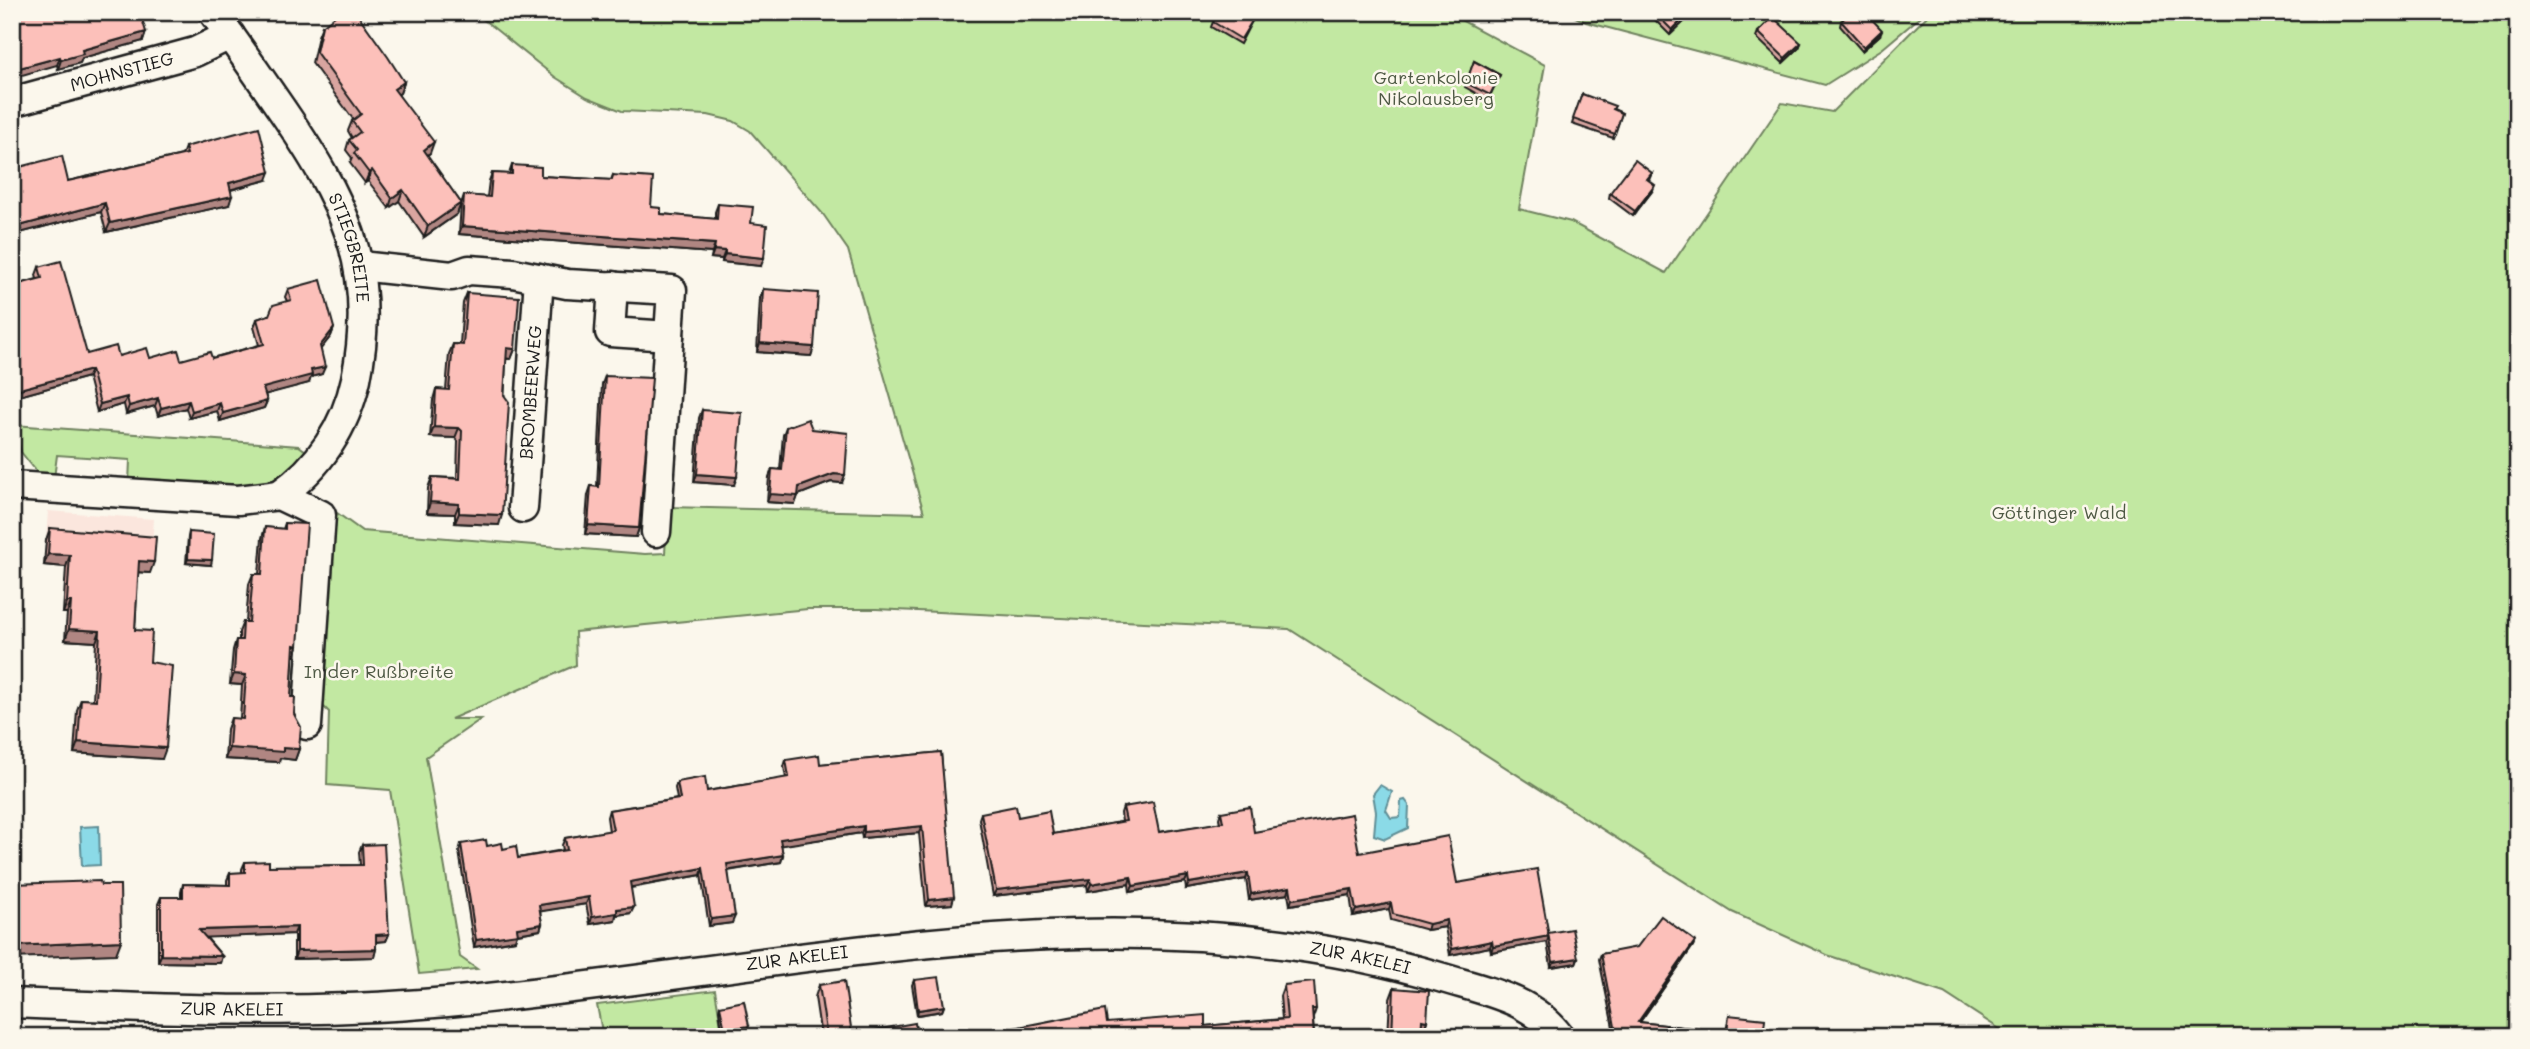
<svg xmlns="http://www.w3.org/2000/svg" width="2530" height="1049" font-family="Mali,sans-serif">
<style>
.built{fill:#fbe6dd}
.green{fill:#c2e8a2;stroke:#6f825f;stroke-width:2}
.water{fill:#8bdae7;stroke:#5f8e96;stroke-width:2}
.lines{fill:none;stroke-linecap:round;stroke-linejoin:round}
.minor-casing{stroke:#1c1c1c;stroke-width:33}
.minor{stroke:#fbf7ec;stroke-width:28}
.wall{fill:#d9a5a0;stroke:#1c1c1c;stroke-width:2}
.shaded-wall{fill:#b08682;stroke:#1c1c1c;stroke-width:2}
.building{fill:#fcc0ba;stroke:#1c1c1c;stroke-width:2}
.labels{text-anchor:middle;stroke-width:5;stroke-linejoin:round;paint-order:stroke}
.street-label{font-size:18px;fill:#1c1c1c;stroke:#fbf7ec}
.park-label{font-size:18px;fill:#4e5944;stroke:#fbf7ec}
</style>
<rect width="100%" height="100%" fill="#fbf7ec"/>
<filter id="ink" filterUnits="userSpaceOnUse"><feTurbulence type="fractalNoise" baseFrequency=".0143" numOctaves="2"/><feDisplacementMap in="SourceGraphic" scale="14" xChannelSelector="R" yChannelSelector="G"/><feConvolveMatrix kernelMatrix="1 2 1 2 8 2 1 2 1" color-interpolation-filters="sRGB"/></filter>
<g filter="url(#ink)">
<!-- built -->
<polygon class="built" points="48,511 154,519 150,573 44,565"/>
<!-- green -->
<g class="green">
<polygon points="474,12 1446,12 1545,65 1519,209 1571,222 1666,273 1782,103 1832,112 1931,12 2518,12 2518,1037 2012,1037 1944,993 1827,955 1732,912 1289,629 876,609 808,609 575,632 576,665 451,719 481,719 426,757 460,957 477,969 419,974 390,790 327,785 329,712 322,705 330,508 362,531 645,554 665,553 668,507 924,513 848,250 823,214 750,131 733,121 708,115 622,111 587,97 555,77"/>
<polygon points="1565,12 1926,12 1882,49 1825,85 1586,22"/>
<path d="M14,425L299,446L306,451C296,464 285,475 270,482C240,494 164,484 129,483L130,460L57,455L54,478L41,477L21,452Z"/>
<polygon points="715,990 723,1037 603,1037 597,1005"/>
</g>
<!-- water -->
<g class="water">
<polygon points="1380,785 1392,792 1386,810 1391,818 1400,817 1401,801 1405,800 1409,805 1408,828 1385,839 1374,835 1376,812 1373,794"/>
<polygon points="99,826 100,865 82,866 80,827"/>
</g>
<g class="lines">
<defs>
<g id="minor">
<path id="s1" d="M213,12C236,43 258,75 280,107C342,197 379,266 356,379C346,426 319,468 279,495"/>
<path id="s2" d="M12,102L195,52L230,35"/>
<polyline points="360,266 452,276 469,270 513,273 567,284 672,290 656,532"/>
<polyline points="613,286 610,332 669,336"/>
<polyline points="12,486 238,500 279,495 321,515 307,725"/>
<path id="s3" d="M523,508L539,278"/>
<path id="s4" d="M12,1003C156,1009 303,1015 447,1002C779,972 1114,879 1443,978C1486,991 1532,999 1560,1037"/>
</g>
</defs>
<!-- minor casing -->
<use href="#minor" class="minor-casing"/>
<!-- minor -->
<use href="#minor" class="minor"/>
</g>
<!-- wall -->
<g class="wall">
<polygon points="1647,12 1690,12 1689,17 1670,35"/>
<polygon points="12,16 146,32 143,41 82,58 80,63 58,69 57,65"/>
<polygon points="1252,21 1240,44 1211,27 1213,22"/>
<polygon points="1841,21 1880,35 1862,51 1840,26"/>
<polygon points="322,26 404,82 400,93 398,94 430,153 427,155 461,203 457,214 424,237 399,201 389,208 368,181 365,183 350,163 352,158 346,150 349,140 352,138 348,131 352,121 353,119 312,63 318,36"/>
<polygon points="1758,32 1801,43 1799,48 1783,63 1756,37"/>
<polygon points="1474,61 1500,75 1488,100 1465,87"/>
<polygon points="1582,94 1613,109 1622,113 1613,138 1572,124"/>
<polygon points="185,147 267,180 231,190 229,205 106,232 101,212 12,235 12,169 68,181 182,155"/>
<polygon points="512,165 541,176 611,180 613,175 661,214 715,219 715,212 718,204 751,223 761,266 722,262 722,259 711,258 712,253 459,234 461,204 464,195 487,197 489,181 492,173 509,174"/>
<polygon points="1652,173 1649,180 1653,190 1633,216 1609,198 1610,193"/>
<polygon points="39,267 87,354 181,360 212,358 259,345 254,327 257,319 269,315 287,301 285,297 288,289 334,328 331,336 320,349 322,374 311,377 309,383 265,394 267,401 264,408 220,421 217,411 189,418 186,408 158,416 155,406 126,414 124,404 97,412 88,377 12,398 12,286 37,279 36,275"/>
<polygon points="763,289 814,347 811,356 757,352 760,298"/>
<polygon points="467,293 515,349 511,359 506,359 499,525 455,523 455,514 427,513 428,488 432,477 457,478 458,441 455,438 430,437 433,400 436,389 446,390 449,354 453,344 460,344 463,303"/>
<polygon points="605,376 639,528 636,537 585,534 588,495 591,486 597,487 602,384"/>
<polygon points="702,410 734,485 694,482 699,418"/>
<polygon points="786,427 812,429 842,483 831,482 798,495 795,504 767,502 769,477 772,469 780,470 783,435"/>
<polygon points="285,523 298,646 295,656 293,656 291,697 294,714 299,749 295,760 280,758 279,762 225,759 227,729 231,718 240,719 242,685 230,684 233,650 236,640 239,640 239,632 243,622 246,622 249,584 253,574 259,574 262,538 265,527 283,529"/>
<polygon points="50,528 150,573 138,572 135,630 150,662 162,759 74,753 77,710 81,699 93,700 96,642 65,640 67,613 63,613 66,567 44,565 46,540"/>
<polygon points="189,532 211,565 186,563 188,537"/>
<polygon points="941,752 952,904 926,906 919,833 862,838 861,833 781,845 783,855 781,862 728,871 732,923 709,926 701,875 631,888 631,913 616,915 615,920 590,924 586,904 540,911 542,924 540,930 517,934 515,940 474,947 459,851 461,844 487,846 503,849 518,858 563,850 562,845 565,838 609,831 607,817 609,810 677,799 675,788 677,782 707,791 786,778 784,767 786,760 820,764"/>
<polygon points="1123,807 1159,832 1220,823 1219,818 1221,812 1254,832 1359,853 1457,883 1548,933 1578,958 1576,963 1551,967 1547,942 1491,952 1490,947 1450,955 1445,927 1427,930 1391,920 1389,909 1353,916 1350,895 1290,905 1288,894 1249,900 1246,879 1186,889 1185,882 1130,892 1129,884 1088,891 1087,885 993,896 979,819 981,813 1018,817 1053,834 1122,822 1121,813"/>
<polygon points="362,845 389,934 386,941 376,942 376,949 374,957 294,959 294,934 206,937 222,956 220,963 158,962 158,904 161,897 181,897 181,892 183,884 227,885 227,880 230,873 242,873 242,869 245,862 269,866 360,865 359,852"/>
<polygon points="1695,941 1693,946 1640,1022 1726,1032 1729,1015 1763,1037 1615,1037 1599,959 1601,954"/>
<polygon points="914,980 944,1006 942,1011 917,1015 912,985"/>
<polygon points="819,985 852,1034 917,1037 821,1037 815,997"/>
<polygon points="1284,985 1316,1009 1313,1018 1314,1037 1107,1023 1205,1026 1282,1019 1280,996"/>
<polygon points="1394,988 1427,1021 1423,1032 1421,1032 1421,1037 1388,1037 1390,999"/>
<polygon points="720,1006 747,1031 723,1035 719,1010"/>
</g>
<!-- shaded-wall -->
<g class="shaded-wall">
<polygon points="1690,12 1689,17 1670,35 1672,30"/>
<polygon points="1882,30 1880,35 1862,51 1864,47"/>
<polygon points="146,32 143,41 82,58 80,63 58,69 61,60 82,50"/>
<polygon points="1801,43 1799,48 1783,63 1785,58"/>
<polygon points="60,57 57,65 12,78 12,70"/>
<polygon points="404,82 400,93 390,100 394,89"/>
<polygon points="434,142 430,153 420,160 424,150"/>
<polygon points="372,170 368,181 365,183 369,173"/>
<polygon points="270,172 267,180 225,191 229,183"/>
<polygon points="1655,185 1653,190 1633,216 1635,211"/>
<polygon points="403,190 399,201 389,208 392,198"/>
<polygon points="232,196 229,205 106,232 110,223"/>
<polygon points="105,203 101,212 12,235 12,228"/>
<polygon points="461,203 457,214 424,237 428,226"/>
<polygon points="462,226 715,244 712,253 459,234"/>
<polygon points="714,250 725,251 722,259 711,258"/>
<polygon points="725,254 764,258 761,266 722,262"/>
<polygon points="334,328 331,336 317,354 320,346"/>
<polygon points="760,343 814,347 811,356 757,352"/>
<polygon points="507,348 515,349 511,359 503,358"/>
<polygon points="325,367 322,374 311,377 309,383 260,396 263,388 311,370"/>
<polygon points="91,370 88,377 12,398 12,391"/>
<polygon points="127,397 124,404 97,412 100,404"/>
<polygon points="158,398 155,406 126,414 129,406"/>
<polygon points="189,401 186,408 158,416 161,408"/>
<polygon points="267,401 264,408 220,421 223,413"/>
<polygon points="220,403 217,411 189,418 192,411"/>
<polygon points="434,427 459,428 455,438 430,437"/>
<polygon points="697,474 737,477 734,485 694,482"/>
<polygon points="834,474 845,475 842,483 831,482 796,496 798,496 795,504 767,502 770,494 799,487"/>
<polygon points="430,502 459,504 455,514 427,513"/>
<polygon points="459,513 502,515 499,525 455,523"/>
<polygon points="588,525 639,528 636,537 585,534"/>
<polygon points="48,554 70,555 66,567 44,565"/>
<polygon points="188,559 212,560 211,565 186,563"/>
<polygon points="139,561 154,562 150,573 135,572"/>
<polygon points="67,602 71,602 67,613 63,613"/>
<polygon points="69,629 100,631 96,642 65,640"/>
<polygon points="294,645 298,646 295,656 290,656"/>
<polygon points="234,674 246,675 242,685 230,684"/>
<polygon points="78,742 166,748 162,759 74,753"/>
<polygon points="229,748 283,748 299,749 295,760 280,758 279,762 225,759"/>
<polygon points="864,826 861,833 778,846 780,839"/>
<polygon points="922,826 919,833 862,838 864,832"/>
<polygon points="783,855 781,862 725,871 727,864"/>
<polygon points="703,868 701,875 627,888 630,882"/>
<polygon points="1248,873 1246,879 1186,889 1189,883"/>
<polygon points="1188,876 1185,882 1130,892 1133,886"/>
<polygon points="1131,877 1129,884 1088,891 1091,884"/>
<polygon points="1090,879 1087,885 993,896 996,890"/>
<polygon points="1290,887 1288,894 1249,900 1251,894"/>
<polygon points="1352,889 1350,895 1290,905 1292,899"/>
<polygon points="589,897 586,904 537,912 539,905"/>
<polygon points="954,897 952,904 926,906 929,900"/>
<polygon points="1391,903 1389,909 1353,916 1356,910"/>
<polygon points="634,907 631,913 616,915 615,920 590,924 592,917 617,909"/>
<polygon points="735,916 732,923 709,926 711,919"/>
<polygon points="1447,920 1445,927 1427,930 1429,924"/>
<polygon points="542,924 540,930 517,934 515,940 474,947 476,940 517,928"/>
<polygon points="297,927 294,934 197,938 199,930"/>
<polygon points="389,934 386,941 373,942 376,935"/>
<polygon points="1549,936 1547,942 1491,952 1493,946"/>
<polygon points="121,941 116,954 12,958 12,946"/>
<polygon points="1492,941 1490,947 1450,955 1452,949"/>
<polygon points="1695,941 1693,946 1637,1026 1638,1022"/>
<polygon points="376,949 374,957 294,959 297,951"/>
<polygon points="161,955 222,956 220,963 158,962"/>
<polygon points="1578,958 1576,963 1551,967 1553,962"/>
<polygon points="944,1006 942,1011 917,1015 918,1010"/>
<polygon points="1422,1020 1427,1021 1423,1032 1418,1032"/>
<polygon points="749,1026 747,1031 723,1035 725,1030"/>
</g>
<!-- building -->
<g class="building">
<polygon points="24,12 140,12 146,32 82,50 83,54 61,60 60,57 12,70 12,16"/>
<polygon points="340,12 358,15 388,57 404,82 394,89 434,142 424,150 461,203 428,226 403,190 392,198 372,170 369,173 354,153 357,150 349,140 360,132 352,121 361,114 316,52 322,26"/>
<polygon points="1219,12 1238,12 1252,21 1241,39 1213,22"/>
<polygon points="1654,12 1690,12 1672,30"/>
<polygon points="1851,12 1865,12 1882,30 1864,47 1841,21"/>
<polygon points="1773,17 1801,43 1785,58 1758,32"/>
<polygon points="1474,61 1500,75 1490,95 1466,83"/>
<polygon points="1582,94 1615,106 1613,109 1622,113 1615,134 1573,119"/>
<polygon points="259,127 270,172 229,183 232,196 110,223 105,203 12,228 12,169 62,156 68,181 187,154 185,147"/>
<polygon points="1635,160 1652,173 1647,179 1655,185 1635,211 1610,193"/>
<polygon points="512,165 541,167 541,176 612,180 613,175 653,178 651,207 661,208 661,214 717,219 718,204 753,207 751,223 767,225 764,258 725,254 725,251 714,250 715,244 462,226 464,195 490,197 492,173 512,174"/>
<polygon points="61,261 87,354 116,346 119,356 147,348 150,358 178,350 181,360 210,352 212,358 264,344 257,319 269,315 273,305 291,300 288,289 321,280 334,328 320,346 325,367 311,370 312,375 263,388 267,401 223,413 220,403 192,411 189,401 161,408 158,398 129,406 127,397 100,404 91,370 12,391 12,286 42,278 39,267"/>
<polygon points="763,289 818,293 814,347 760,343"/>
<polygon points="467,293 519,297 515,349 507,348 504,395 509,402 502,515 459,513 459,504 430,502 432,477 460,479 462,431 459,428 434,427 436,389 449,390 453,344 463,345"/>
<polygon points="605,376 652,378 639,528 588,525 591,486 599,487"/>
<polygon points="702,410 742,413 737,477 697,474"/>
<polygon points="808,419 812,429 848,433 845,475 834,474 799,487 798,496 770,494 772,469 782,470 786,427"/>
<polygon points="285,523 307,524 298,646 294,645 291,697 295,697 294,714 301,727 299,749 283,748 283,752 229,748 231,718 243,719 246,675 234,674 236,640 242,640 243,622 249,622 253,574 262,574 265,527 285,529"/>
<polygon points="50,528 156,537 154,562 139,561 135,630 152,631 150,662 172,666 166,748 78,742 81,699 96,700 100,631 69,629 71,602 67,602 70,555 48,554"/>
<polygon points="189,532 214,534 212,560 188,559"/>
<polygon points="941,752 954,897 929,900 922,826 864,832 864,826 780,839 783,855 727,864 735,916 711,919 703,868 630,882 634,907 617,909 617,913 592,917 589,897 539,905 542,924 517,928 518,934 476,940 461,844 486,840 487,846 502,843 503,849 516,846 518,858 567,850 565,838 613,830 609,810 680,799 677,782 705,777 707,791 789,777 786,760 819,755 820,764"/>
<polygon points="1153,802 1159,832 1223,822 1221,812 1250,807 1254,832 1352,814 1359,853 1448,836 1457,883 1537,869 1549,936 1493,946 1492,941 1452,949 1447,920 1429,924 1393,914 1391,903 1356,910 1352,889 1292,899 1290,887 1251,894 1248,873 1189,883 1188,876 1133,886 1131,877 1091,884 1090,879 996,890 981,813 1016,806 1018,817 1049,811 1053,834 1126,821 1123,807"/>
<polygon points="384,844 389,934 376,935 376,949 297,951 297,927 199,930 222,956 161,955 161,897 183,897 183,884 230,885 230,873 245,872 245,862 269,861 269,866 363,865 362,845"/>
<polygon points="100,881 101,885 120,885 121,941 12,946 12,884"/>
<polygon points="1661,916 1695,941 1638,1022 1727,1032 1729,1015 1765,1019 1763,1037 1617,1037 1601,954 1637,947"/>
<polygon points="1572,929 1578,958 1553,962 1548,933"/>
<polygon points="939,977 944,1006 918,1010 914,980"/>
<polygon points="844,981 852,1034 915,1023 917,1037 827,1037 819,985"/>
<polygon points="1314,982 1316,1009 1312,1009 1314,1037 968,1037 1105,1010 1107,1023 1205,1015 1205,1026 1287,1019 1284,985"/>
<polygon points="1394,988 1429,991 1427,1021 1422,1020 1421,1037 1392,1037"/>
<polygon points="744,1001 749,1026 725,1030 720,1006"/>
</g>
</g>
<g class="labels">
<!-- street labels -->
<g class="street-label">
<text dy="6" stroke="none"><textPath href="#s2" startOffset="114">MOHNSTIEG</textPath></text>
<text dy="6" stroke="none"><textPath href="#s1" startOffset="275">STIEGBREITE</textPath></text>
<text dy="6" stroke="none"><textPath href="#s3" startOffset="116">BROMBEERWEG</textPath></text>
<text dy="6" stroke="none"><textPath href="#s4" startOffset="788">ZUR AKELEI</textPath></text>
<text dy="6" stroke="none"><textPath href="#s4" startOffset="1354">ZUR AKELEI</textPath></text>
<text dy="6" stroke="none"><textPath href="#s4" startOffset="220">ZUR AKELEI</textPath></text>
</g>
<!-- park labels -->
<g class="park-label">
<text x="1436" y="84">Gartenkolonie<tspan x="1436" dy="21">Nikolausberg</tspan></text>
<text x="2059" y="519">Göttinger Wald</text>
<text x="379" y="678">In der Rußbreite</text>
</g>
</g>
<!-- margin -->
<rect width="2530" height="1049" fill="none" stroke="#fbf7ec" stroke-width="42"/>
<rect x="21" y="21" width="2488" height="1007" fill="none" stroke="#1c1c1c" stroke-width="2.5" filter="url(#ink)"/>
</svg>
